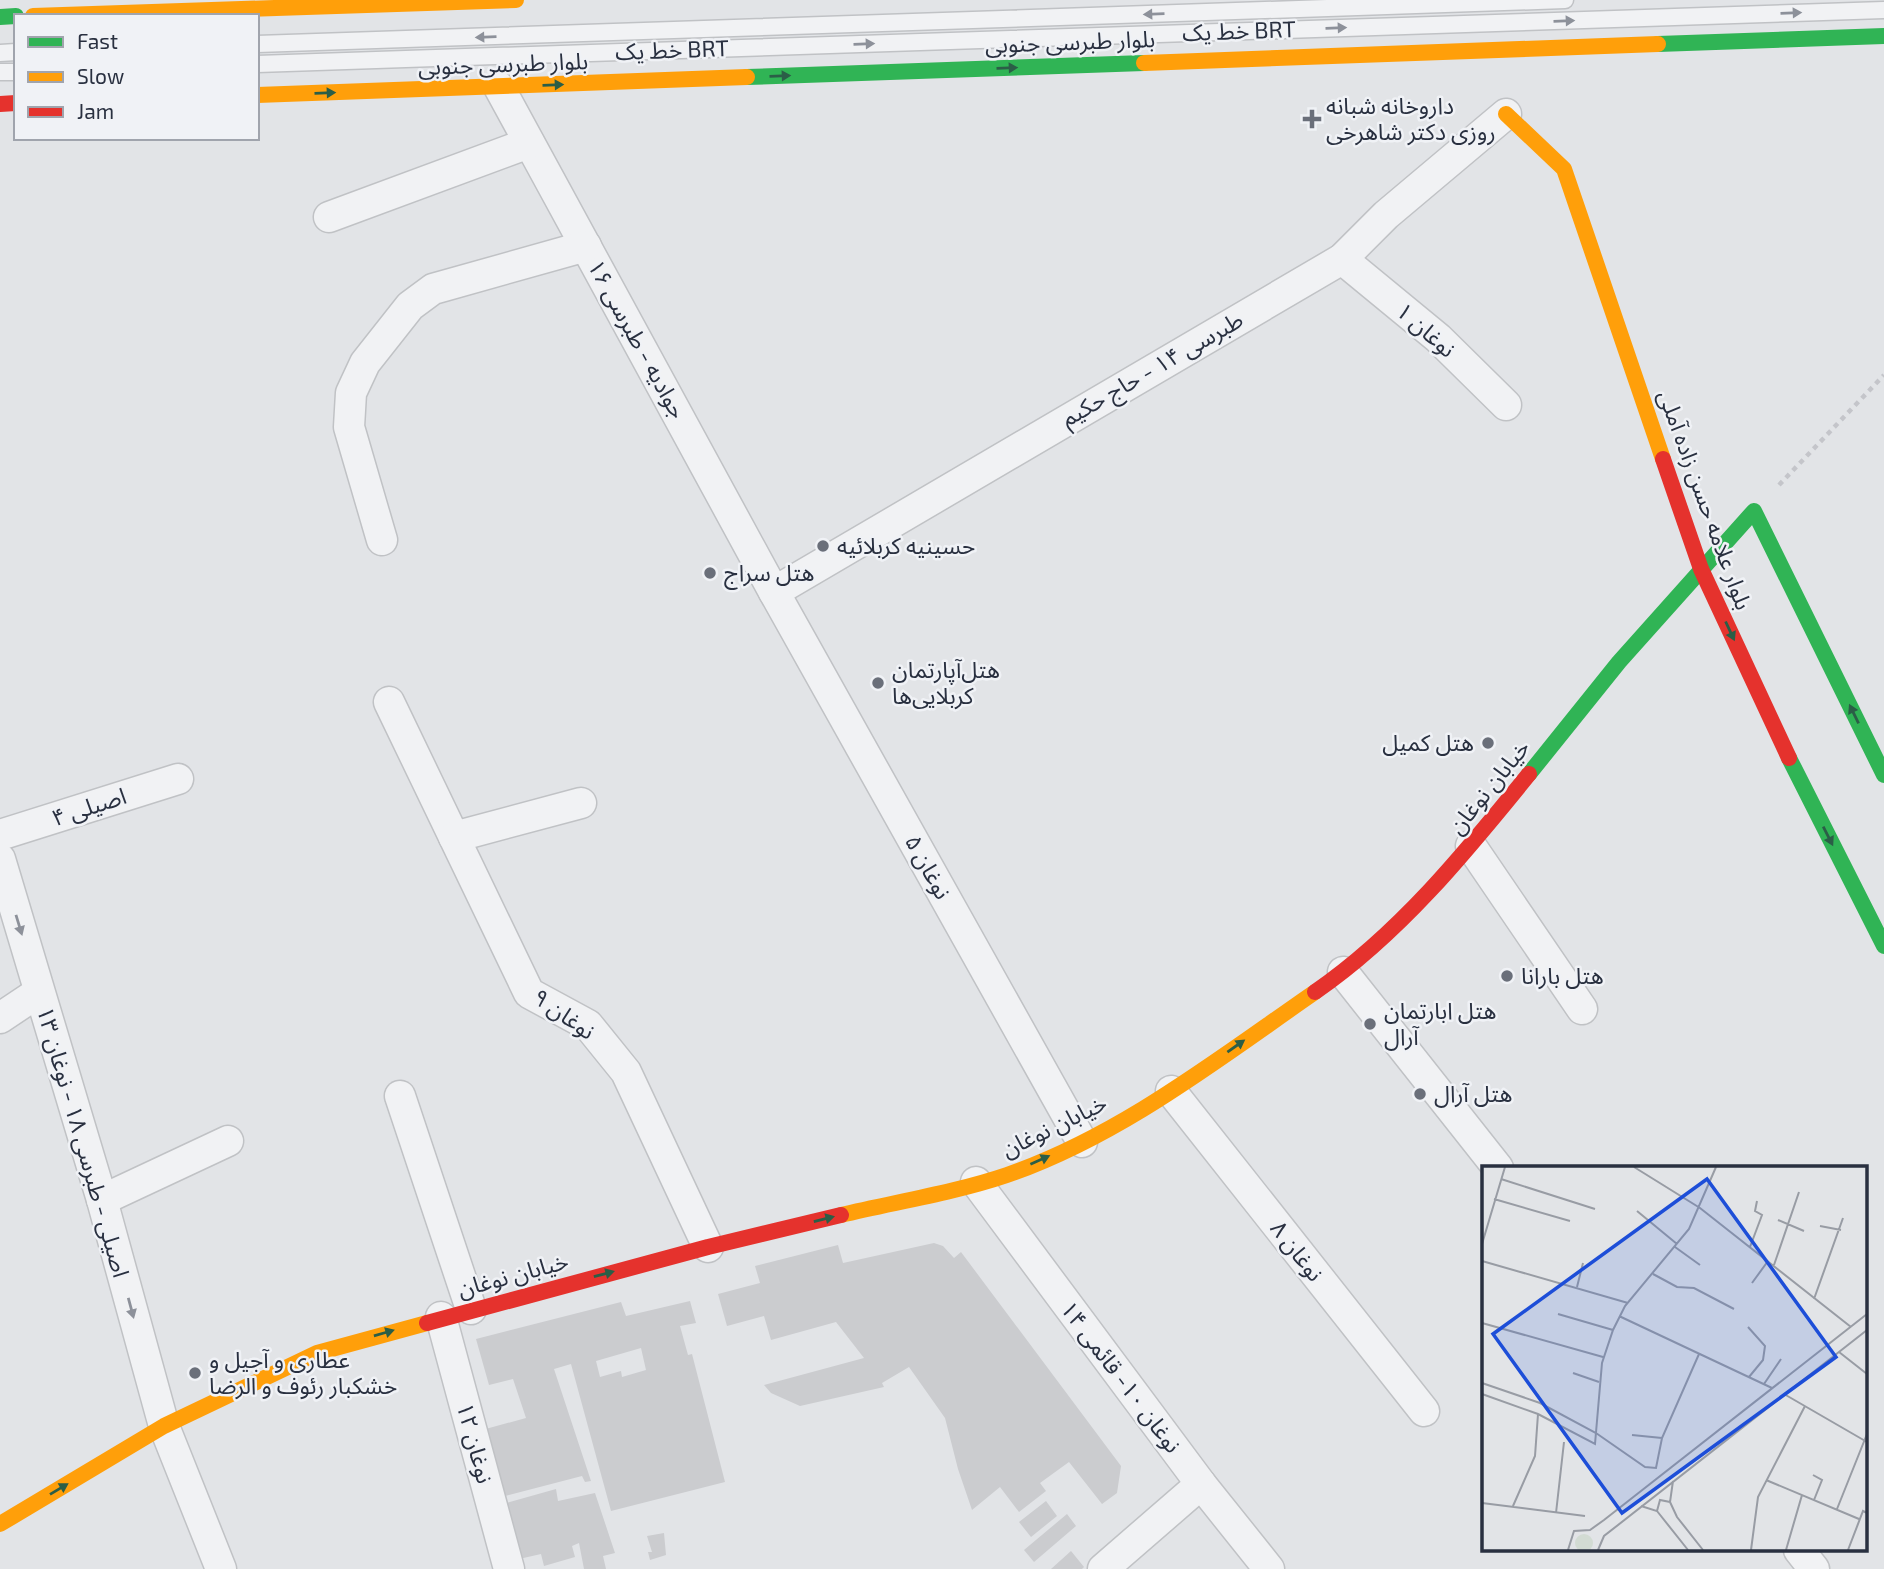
<svg xmlns="http://www.w3.org/2000/svg" width="1884" height="1569" font-family="'Exo 2','Noto Sans Arabic',sans-serif">
<style>
.building{fill:#cbcccf;fill-rule:evenodd}
.lines{fill:none;stroke-linecap:round;stroke-linejoin:round}
.lane-casing{stroke:#c0c2c5;stroke-width:19}
.street-casing{stroke:#c0c2c5;stroke-width:33}
.path{stroke:#c4c5ca;stroke-width:4.5;stroke-dasharray:5 5;stroke-linecap:butt}
.lane{stroke:#f1f2f4;stroke-width:16}
.street{stroke:#f1f2f4;stroke-width:30}
.fast{stroke:#30b455;stroke-width:16}
.slow{stroke:#ff9f0a;stroke-width:16}
.jam{stroke:#e5322d;stroke-width:16}
.oneway{fill:#8d919a}
.oneway2{fill:#2b5e47}
.poi-dot{fill:#6a6f7a;stroke:#f0f2f6;stroke-width:2.5}
.labels{text-anchor:middle;stroke-width:5;stroke-linejoin:round;paint-order:stroke}
.street-label{font-size:23px;fill:#293040;stroke:#f0f2f6}
.poi-label{font-size:23px;fill:#293040;stroke:#f0f2f6;text-anchor:start}
.inset-road{fill:none;stroke:#989ca4;stroke-width:2}
.view{fill:#1d4ed8;fill-opacity:0.15;stroke:#1d4ed8;stroke-width:3.5}
.inset-edge{fill:none;stroke:#293040;stroke-width:3.5}
</style>
<rect width="100%" height="100%" fill="#e2e4e7"/>
<!-- building -->
<g class="building">
<polygon points="934,1243 943,1246 954,1258 961,1252 1121,1466 1117,1493 1102,1504 1069,1462 1040,1483 1046,1491 1019,1512 1000,1487 972,1510 958,1469 945,1418 909,1367 882,1383 884,1387 800,1406 771,1393 764,1385 864,1358 836,1322 771,1340 764,1316 727,1326 718,1294 760,1283 755,1266 838,1245 843,1263"/>
<path d="M690,1301L696,1323L680,1326L688,1355L692,1354L725,1482L611,1511L571,1364L554,1369L591,1481L585,1482L582,1476L501,1497L482,1430L526,1418L513,1379L489,1385L476,1339L621,1302L626,1316ZM641,1348L646,1370L622,1377L621,1371L600,1377L596,1361Z"/>
<polygon points="556,1489 558,1501 595,1493 615,1553 603,1556 606,1569 584,1569 579,1543 572,1546 575,1557 544,1566 541,1554 519,1559 503,1504"/>
<polygon points="1046,1501 1057,1516 1031,1537 1019,1522"/>
<polygon points="1067,1514 1076,1526 1034,1562 1024,1550"/>
<polygon points="664,1533 666,1555 650,1560 648,1552 652,1552 647,1536"/>
<polygon points="1071,1551 1084,1567 1082,1569 1051,1569"/>
</g>
<g class="lines">
<defs>
<g id="lane">
<polyline points="257,44 1565,0"/>
<polyline points="0,53 16,52"/>
<polyline points="257,64 1884,10"/>
<polyline points="0,72 16,72"/>
</g>
<g id="street">
<polyline points="499,87 774,592 1082,1142"/>
<polyline points="329,217 529,143"/>
<polyline points="1342,259 1438,338 1506,405"/>
<polyline points="382,540 349,427 351,393 365,363 410,306 433,289 586,246"/>
<polyline points="774,592 1342,259 1386,215 1506,114"/>
<polyline points="389,702 529,993 588,1025 626,1072 708,1247"/>
<polyline points="0,835 178,779"/>
<polyline points="454,837 581,803"/>
<polyline points="1471,846 1582,1009"/>
<polyline points="0,859 102,1200 164,1426 221,1569"/>
<polyline points="1343,972 1498,1168"/>
<polyline points="0,1018 39,992"/>
<polyline points="1171,1091 1424,1411"/>
<polyline points="400,1096 471,1309"/>
<polyline points="976,1182 1201,1484 1269,1569"/>
<polyline points="102,1200 228,1141"/>
<polyline points="441,1317 509,1569"/>
<polyline points="1799,1550 1814,1569"/>
<polyline points="1103,1569 1201,1484"/>
</g>
</defs>
<!-- lane casing -->
<use href="#lane" class="lane-casing"/>
<!-- street casing -->
<use href="#street" class="street-casing"/>
<!-- path -->
<polyline class="path" points="1779,485 1884,375"/>
<!-- lane -->
<use href="#lane" class="lane"/>
<!-- street -->
<use href="#street" class="street"/>
<!-- fast -->
<g class="fast">
<polyline points="0,17 16,16"/>
<polyline points="1658,44 1884,36"/>
<polyline points="747,77 1144,63"/>
<polyline points="1789,758 1884,946"/>
<polyline points="1529,774 1619,662 1754,511 1884,775"/>
</g>
<!-- slow -->
<g class="slow">
<polyline points="33,16 516,0"/>
<polyline points="1144,63 1658,44"/>
<polyline points="257,95 747,77"/>
<polyline points="1506,114 1564,169 1663,459"/>
<path d="M841,1215C895,1202 954,1193 1007,1175C1120,1136 1218,1059 1315,992"/>
<polyline points="0,1524 164,1426 317,1353 427,1323"/>
</g>
<!-- jam -->
<g class="jam">
<polyline points="0,104 16,103"/>
<polyline points="1663,459 1701,569 1789,758"/>
<path d="M1315,992C1399,934 1465,853 1529,774"/>
<polyline points="427,1323 708,1247 841,1215"/>
</g>
</g>
<!-- one-way arrows -->
<defs><path id="oneway-solid" d="M-6-.8H1V-3.2L6.5 0L1 3.2V.8H-6Z" transform="scale(1.75)"/></defs>
<g class="oneway">
<use href="#oneway-solid" transform="translate(1791 13) rotate(-2)"/>
<use href="#oneway-solid" transform="translate(1154 14) rotate(178)"/>
<use href="#oneway-solid" transform="translate(1564 21) rotate(-2)"/>
<use href="#oneway-solid" transform="translate(1336 28) rotate(-2)"/>
<use href="#oneway-solid" transform="translate(486 37) rotate(178)"/>
<use href="#oneway-solid" transform="translate(864 44) rotate(-2)"/>
<use href="#oneway-solid" transform="translate(19 925) rotate(73)"/>
<use href="#oneway-solid" transform="translate(131 1308) rotate(75)"/>
</g>
<g class="oneway2">
<use href="#oneway-solid" transform="translate(1007 68) rotate(-2)"/>
<use href="#oneway-solid" transform="translate(780 76) rotate(-2)"/>
<use href="#oneway-solid" transform="translate(553 85) rotate(-2)"/>
<use href="#oneway-solid" transform="translate(325 93) rotate(-2)"/>
<use href="#oneway-solid" transform="translate(1730 631) rotate(65)"/>
<use href="#oneway-solid" transform="translate(1854 714) rotate(-116)"/>
<use href="#oneway-solid" transform="translate(1828 836) rotate(63)"/>
<use href="#oneway-solid" transform="translate(1236 1046) rotate(-35)"/>
<use href="#oneway-solid" transform="translate(1040 1160) rotate(-24)"/>
<use href="#oneway-solid" transform="translate(824 1219) rotate(-14)"/>
<use href="#oneway-solid" transform="translate(604 1274) rotate(-15)"/>
<use href="#oneway-solid" transform="translate(384 1333) rotate(-16)"/>
<use href="#oneway-solid" transform="translate(59 1489) rotate(-31)"/>
</g>
<!-- markers -->
<g class="poi-dot">
<path d="M1308.5 108.5h7v7h7v7h-7v7h-7v-7h-7v-7h7z"/>
<circle cx="823" cy="546" r="7"/>
<circle cx="710" cy="573" r="7"/>
<circle cx="878" cy="683" r="7"/>
<circle cx="1488" cy="743" r="7"/>
<circle cx="1507" cy="976" r="7"/>
<circle cx="1370" cy="1024" r="7"/>
<circle cx="1420" cy="1094" r="7"/>
<circle cx="195" cy="1373" r="7"/>
</g>
<g class="labels">
<!-- street labels -->
<g class="street-label">
<text transform="translate(1239 31) rotate(-2)" y="8">خط یک BRT</text>
<text transform="translate(1070 42) rotate(-2)" y="8">بلوار طبرسی جنوبی</text>
<text transform="translate(672 50) rotate(-2)" y="8">خط یک BRT</text>
<text transform="translate(503 64) rotate(-2)" y="8">بلوار طبرسی جنوبی</text>
<text transform="translate(1426 330) rotate(41)" y="8">نوغان ۱</text>
<text transform="translate(637 339) rotate(61)" y="8">جوادیه - طبرسی ۱۶</text>
<text transform="translate(1152 369) rotate(-30)" y="8">طبرسی ۱۴ - حاج حکیم</text>
<text transform="translate(1705 500) rotate(70)" y="8">بلوار علامه حسن زاده آملی</text>
<text transform="translate(1489 787) rotate(-51)" y="8">خیابان نوغان</text>
<text transform="translate(89 807) rotate(-18)" y="8">اصیلی ۴</text>
<text transform="translate(928 867) rotate(61)" y="8">نوغان ۵</text>
<text transform="translate(564 1014) rotate(35)" y="8">نوغان ۹</text>
<text transform="translate(1054 1126) rotate(-26)" y="8">خیابان نوغان</text>
<text transform="translate(83 1142) rotate(74)" y="8">اصیلی - طبرسی ۱۸ - نوغان ۱۳</text>
<text transform="translate(1297 1251) rotate(52)" y="8">نوغان ۸</text>
<text transform="translate(513 1275) rotate(-15)" y="8">خیابان نوغان</text>
<text transform="translate(1121 1377) rotate(53)" y="8">نوغان ۱۰- قائمی ۱۴</text>
<text transform="translate(475 1443) rotate(75)" y="8">نوغان ۱۲</text>
</g>
<!-- poi labels -->
<g class="poi-label">
<text x="1326" y="114">داروخانه شبانه<tspan x="1326" dy="26">روزی دکتر شاهرخی</tspan></text>
<text x="837" y="554">حسینیه کربلائیه</text>
<text x="724" y="581">هتل سراج</text>
<text x="892" y="678">هتل‌آپارتمان<tspan x="892" dy="26">کربلایی‌ها</tspan></text>
<text x="1474" y="751" text-anchor="end">هتل کمیل</text>
<text x="1521" y="984">هتل بارانا</text>
<text x="1384" y="1019">هتل ابارتمان<tspan x="1384" dy="26">آرال</tspan></text>
<text x="1434" y="1102">هتل آرال</text>
<text x="209" y="1368">عطاری و آجیل و<tspan x="209" dy="26">خشکبار رئوف و الرضا</tspan></text>
</g>
</g>
<!-- overview -->
<g transform="translate(1482 1166)">
<rect width="385" height="385" fill="#e2e4e7"/>
<path d="M93 377a9 9 0 1 1 18 0a9 9 0 1 1-18 0Z" fill="#d2dbd3"/>
<path class="inset-road" d="M152,1L218,42L369,161M19,13L113,43M12,33L88,55M155,45L195,78M296,54L322,65M338,60L359,64M0,78L23,1M193,81L218,99M268,81L280,49L273,45L275,35M0,95L146,137M292,99L317,26M171,108L195,121L212,122L252,143M270,117L286,95M95,121L101,97M332,133L361,52M76,148L131,164M137,150L290,222M0,157L121,191M266,161L283,180L281,194L267,211M357,186L385,208M91,207L117,216M0,217L58,237L114,267L163,301L174,302L180,272L217,188M282,218L299,193M0,228L56,248L113,278L120,197L131,164L143,140L207,63L234,1M302,228L385,276M150,269L180,272M331,309L340,314L332,334M284,314L377,353M191,315L188,336L195,351L221,384M0,337L103,350M31,340L53,290L56,248M159,340L175,345L206,384M355,343L385,268M175,345L178,334L188,336M74,347L82,276M86,384L92,365L108,364L122,354L385,148M116,384L122,370L385,164M269,384L276,331L323,240M304,384L320,329M366,384L381,345L385,347"/>
<path class="view" d="M225,13L354,191L140,347L11,168Z"/>
<rect width="385" height="385" class="inset-edge"/>
</g>
<!-- legend -->
<rect x="14" y="14" width="245" height="126" fill="#f0f2f6" stroke="#a0a4ad" stroke-width="2"/>
<rect x="28" y="37" width="35" height="10" fill="#30b455" stroke="#a0a4ad" stroke-width="2"/>
<text x="77" y="49" font-size="21" fill="#293040">Fast</text>
<rect x="28" y="72" width="35" height="10" fill="#ff9f0a" stroke="#a0a4ad" stroke-width="2"/>
<text x="77" y="84" font-size="21" fill="#293040">Slow</text>
<rect x="28" y="107" width="35" height="10" fill="#e5322d" stroke="#a0a4ad" stroke-width="2"/>
<text x="77" y="119" font-size="21" fill="#293040">Jam</text>
</svg>
